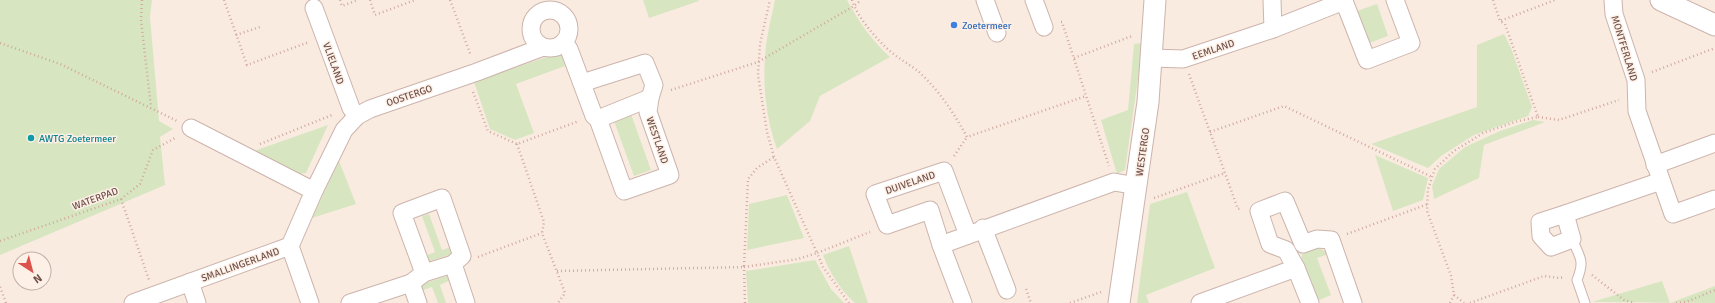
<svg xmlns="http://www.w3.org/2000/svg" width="1715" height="303" font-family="Signika,sans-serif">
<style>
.green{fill:#d7e6c1}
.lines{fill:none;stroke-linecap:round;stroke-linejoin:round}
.service-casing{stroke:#ccb4ac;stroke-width:11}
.minor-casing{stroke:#ccb4ac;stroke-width:19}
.tertiary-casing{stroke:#ccb4ac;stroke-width:23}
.path{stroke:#d1a99f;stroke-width:2.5;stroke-dasharray:1 3;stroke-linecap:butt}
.service{stroke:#fff;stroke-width:9}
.minor{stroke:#fff;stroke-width:17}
.tertiary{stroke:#fff;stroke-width:21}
.shop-dot{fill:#3f7fe0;stroke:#fdf0e6;stroke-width:1.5}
.culture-dot{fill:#0f9aa8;stroke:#fdf0e6;stroke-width:1.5}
.labels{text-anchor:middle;stroke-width:3;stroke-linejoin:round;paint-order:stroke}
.shop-label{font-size:10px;fill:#366cbe;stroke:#fdf0e6;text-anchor:start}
.street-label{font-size:10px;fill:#6f504a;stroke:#fdf0e6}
.culture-label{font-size:10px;fill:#0d838f;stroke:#fdf0e6;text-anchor:start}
</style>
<rect width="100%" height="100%" fill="#faebe1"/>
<!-- green -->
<g class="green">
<polygon points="0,0 152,0 150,17 159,121 173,129 160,137 165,185 0,255"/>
<polygon points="643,0 698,0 699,1 649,18"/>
<path d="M775,0H847C859,22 871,40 890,57L820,96L810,121L777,149C765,116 762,80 766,45C768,30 772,15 775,0Z"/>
<polygon points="1377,4 1388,36 1369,43 1357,11"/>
<polygon points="1504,34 1511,48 1532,107 1528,116 1474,135 1441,156 1428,168 1371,144 1477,107 1477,45"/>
<polygon points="1143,43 1125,170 1117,174 1101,120 1128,110 1134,44"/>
<polygon points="555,54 562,55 565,66 516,84 534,133 515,140 490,129 474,82"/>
<polygon points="631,114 651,170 634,176 614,121"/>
<polygon points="1533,120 1545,122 1484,145 1479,178 1434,199 1432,186 1439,169 1465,147 1500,131"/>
<polygon points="328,125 306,173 297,174 251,152"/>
<polygon points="1375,155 1428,178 1423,200 1393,211"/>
<polygon points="339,161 356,204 312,218"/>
<polygon points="1187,192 1215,268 1146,295 1149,303 1137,303 1150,204"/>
<polygon points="787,195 804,238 747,250 749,204"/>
<polygon points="429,214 442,250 454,246 452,254 430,261 423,257 435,252 422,216"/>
<path d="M849,246L868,303H855C842,292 829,272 823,255Z"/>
<polygon points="1318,247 1329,254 1317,258 1331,295 1317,301 1301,263 1302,254"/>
<polygon points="815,260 831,289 844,303 748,303 746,271"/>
<polygon points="447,276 450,277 451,280 440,285 446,303 438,303 432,287 421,291 419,288 422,284"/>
<polygon points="1662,281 1670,303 1715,286 1715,303 1592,302"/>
</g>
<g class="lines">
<defs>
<path id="service" d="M1572,239C1580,258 1585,260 1577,280L1585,303"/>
<g id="minor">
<polyline points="985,0 997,33"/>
<polyline points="1034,0 1044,27"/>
<polyline points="1272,0 1273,29"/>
<polyline points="1613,0 1614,14 1636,80 1637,111 1673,214 1715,199"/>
<polyline points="314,8 351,108 357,116"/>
<circle cx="550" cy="29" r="19"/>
<polyline points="563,43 569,49 594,116 598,119 624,191 670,175 648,112 650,98 654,85 645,63 582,83"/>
<polyline points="1152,58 1183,59 1273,29 1344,1 1367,60 1411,43 1395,0"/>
<polyline points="598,119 650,98"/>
<polyline points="191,128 314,191"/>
<polyline points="1655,165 1715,143"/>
<polygon points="1565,214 1572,239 1551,247 1541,236 1540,222"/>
<polyline points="1565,214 1661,181"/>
<polyline points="983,228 1007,290"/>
<polyline points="941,245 930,210 887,225 875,194 944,171 968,235"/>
<polyline points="453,264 466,303"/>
<polyline points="190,282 197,303"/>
<polyline points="133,303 290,246"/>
<polyline points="310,303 290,246 314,191 344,130 357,116 370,109 477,72 543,47"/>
<polyline points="350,303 411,283"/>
<polyline points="418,303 411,283 424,273 402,213 442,198 462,256 453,264 424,273"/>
<polyline points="963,303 941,245 1114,182 1137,186"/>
<polyline points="1200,303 1296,268"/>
<polyline points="1310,303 1296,268 1286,250 1270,244 1259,211 1285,201 1303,244 1317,239 1331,240 1353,303"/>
</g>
<g id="tertiary">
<polyline points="1661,0 1715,25"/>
<polyline points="1119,303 1148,102 1155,0"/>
</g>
</defs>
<!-- service casing -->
<use href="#service" class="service-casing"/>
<!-- minor casing -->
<use href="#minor" class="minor-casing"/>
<!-- tertiary casing -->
<use href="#tertiary" class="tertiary-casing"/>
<!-- path -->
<g class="path">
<polyline points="142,0 141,20 151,107"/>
<polyline points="224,0 247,65 309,42"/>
<polyline points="340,0 342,6 358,0"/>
<polyline points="370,0 375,15 415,0"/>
<polyline points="450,0 471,56"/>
<path d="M852,0C857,17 877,40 890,51C899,59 909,64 918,71C938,89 954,113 967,137L1086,96"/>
<polyline points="1493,0 1500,21"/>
<polyline points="1061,22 1062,22 1109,166"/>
<polyline points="236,35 260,27"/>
<polyline points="0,43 60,64 177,121"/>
<polyline points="1074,58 1132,36"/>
<polyline points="1652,72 1715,48"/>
<polyline points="1189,74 1238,209 1242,208"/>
<polyline points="671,90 758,62 854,6 861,0"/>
<polyline points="473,92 488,131 517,144 579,121"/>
<polyline points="1538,117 1559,120 1619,100"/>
<polyline points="1210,132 1284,106 1432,177"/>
<polyline points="260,144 332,115"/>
<polyline points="517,144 544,222 542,233 565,293 558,303"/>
<polyline points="954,156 967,137"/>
<polyline points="1154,198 1225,173"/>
<polyline points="121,199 149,280"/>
<polyline points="1347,234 1428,204"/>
<polyline points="0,241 121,199 140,184 153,150 177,137"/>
<polyline points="478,257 542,233"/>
<polyline points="557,271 744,267 748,179 757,168 774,157"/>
<polyline points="1592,275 1624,300 1635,303"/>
<polyline points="0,287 6,303"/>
<polyline points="1026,289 1031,303"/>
<polyline points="1454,295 1464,303"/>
<polyline points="745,303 744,267 798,259 817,253 774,157 767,132 758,75 760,44 770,0"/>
<polyline points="849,303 823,267 817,253 870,232"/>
<polyline points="1070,303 1101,292"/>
<polyline points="1450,303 1454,295 1451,276 1427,211 1428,189 1435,169 1454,151 1483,133 1518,121 1538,117 1505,24 1500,21 1555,0"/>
<polyline points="1470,303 1544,276 1559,278 1565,277"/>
<polyline points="1676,303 1686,302 1715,290"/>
</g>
<!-- service -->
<use href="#service" class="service"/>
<!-- minor -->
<use href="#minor" class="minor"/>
<!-- tertiary -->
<use href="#tertiary" class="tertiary"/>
</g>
<!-- markers -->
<circle class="shop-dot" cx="954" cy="25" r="4"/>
<circle class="culture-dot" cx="31" cy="138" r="4"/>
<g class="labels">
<!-- shop labels -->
<g class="shop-label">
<text x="962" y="29">Zoetermeer</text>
</g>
<!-- street labels -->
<g class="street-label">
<text transform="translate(1625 48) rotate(73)" y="4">MONTFERLAND</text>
<text transform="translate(1213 49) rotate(-19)" y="4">EEMLAND</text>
<text transform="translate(334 63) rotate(70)" y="4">VLIELAND</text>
<text transform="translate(409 95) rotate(-19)" y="4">OOSTERGO</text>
<text transform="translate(658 140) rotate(71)" y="4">WESTLAND</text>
<text transform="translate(1142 152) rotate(-82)" y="4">WESTERGO</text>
<text transform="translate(910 182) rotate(-19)" y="4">DUIVELAND</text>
<text transform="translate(95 198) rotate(-20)" y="4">WATERPAD</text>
<text transform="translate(240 264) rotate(-20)" y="4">SMALLINGERLAND</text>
</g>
<!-- culture labels -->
<g class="culture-label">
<text x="39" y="142">AWTG Zoetermeer</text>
</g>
</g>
<!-- north arrow -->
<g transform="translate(32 271) rotate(144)"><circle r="19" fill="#fdf0e6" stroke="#c4b0a8"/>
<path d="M0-3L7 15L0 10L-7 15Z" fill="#dc534e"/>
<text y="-6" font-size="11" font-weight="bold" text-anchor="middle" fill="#6f504a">N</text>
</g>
</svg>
